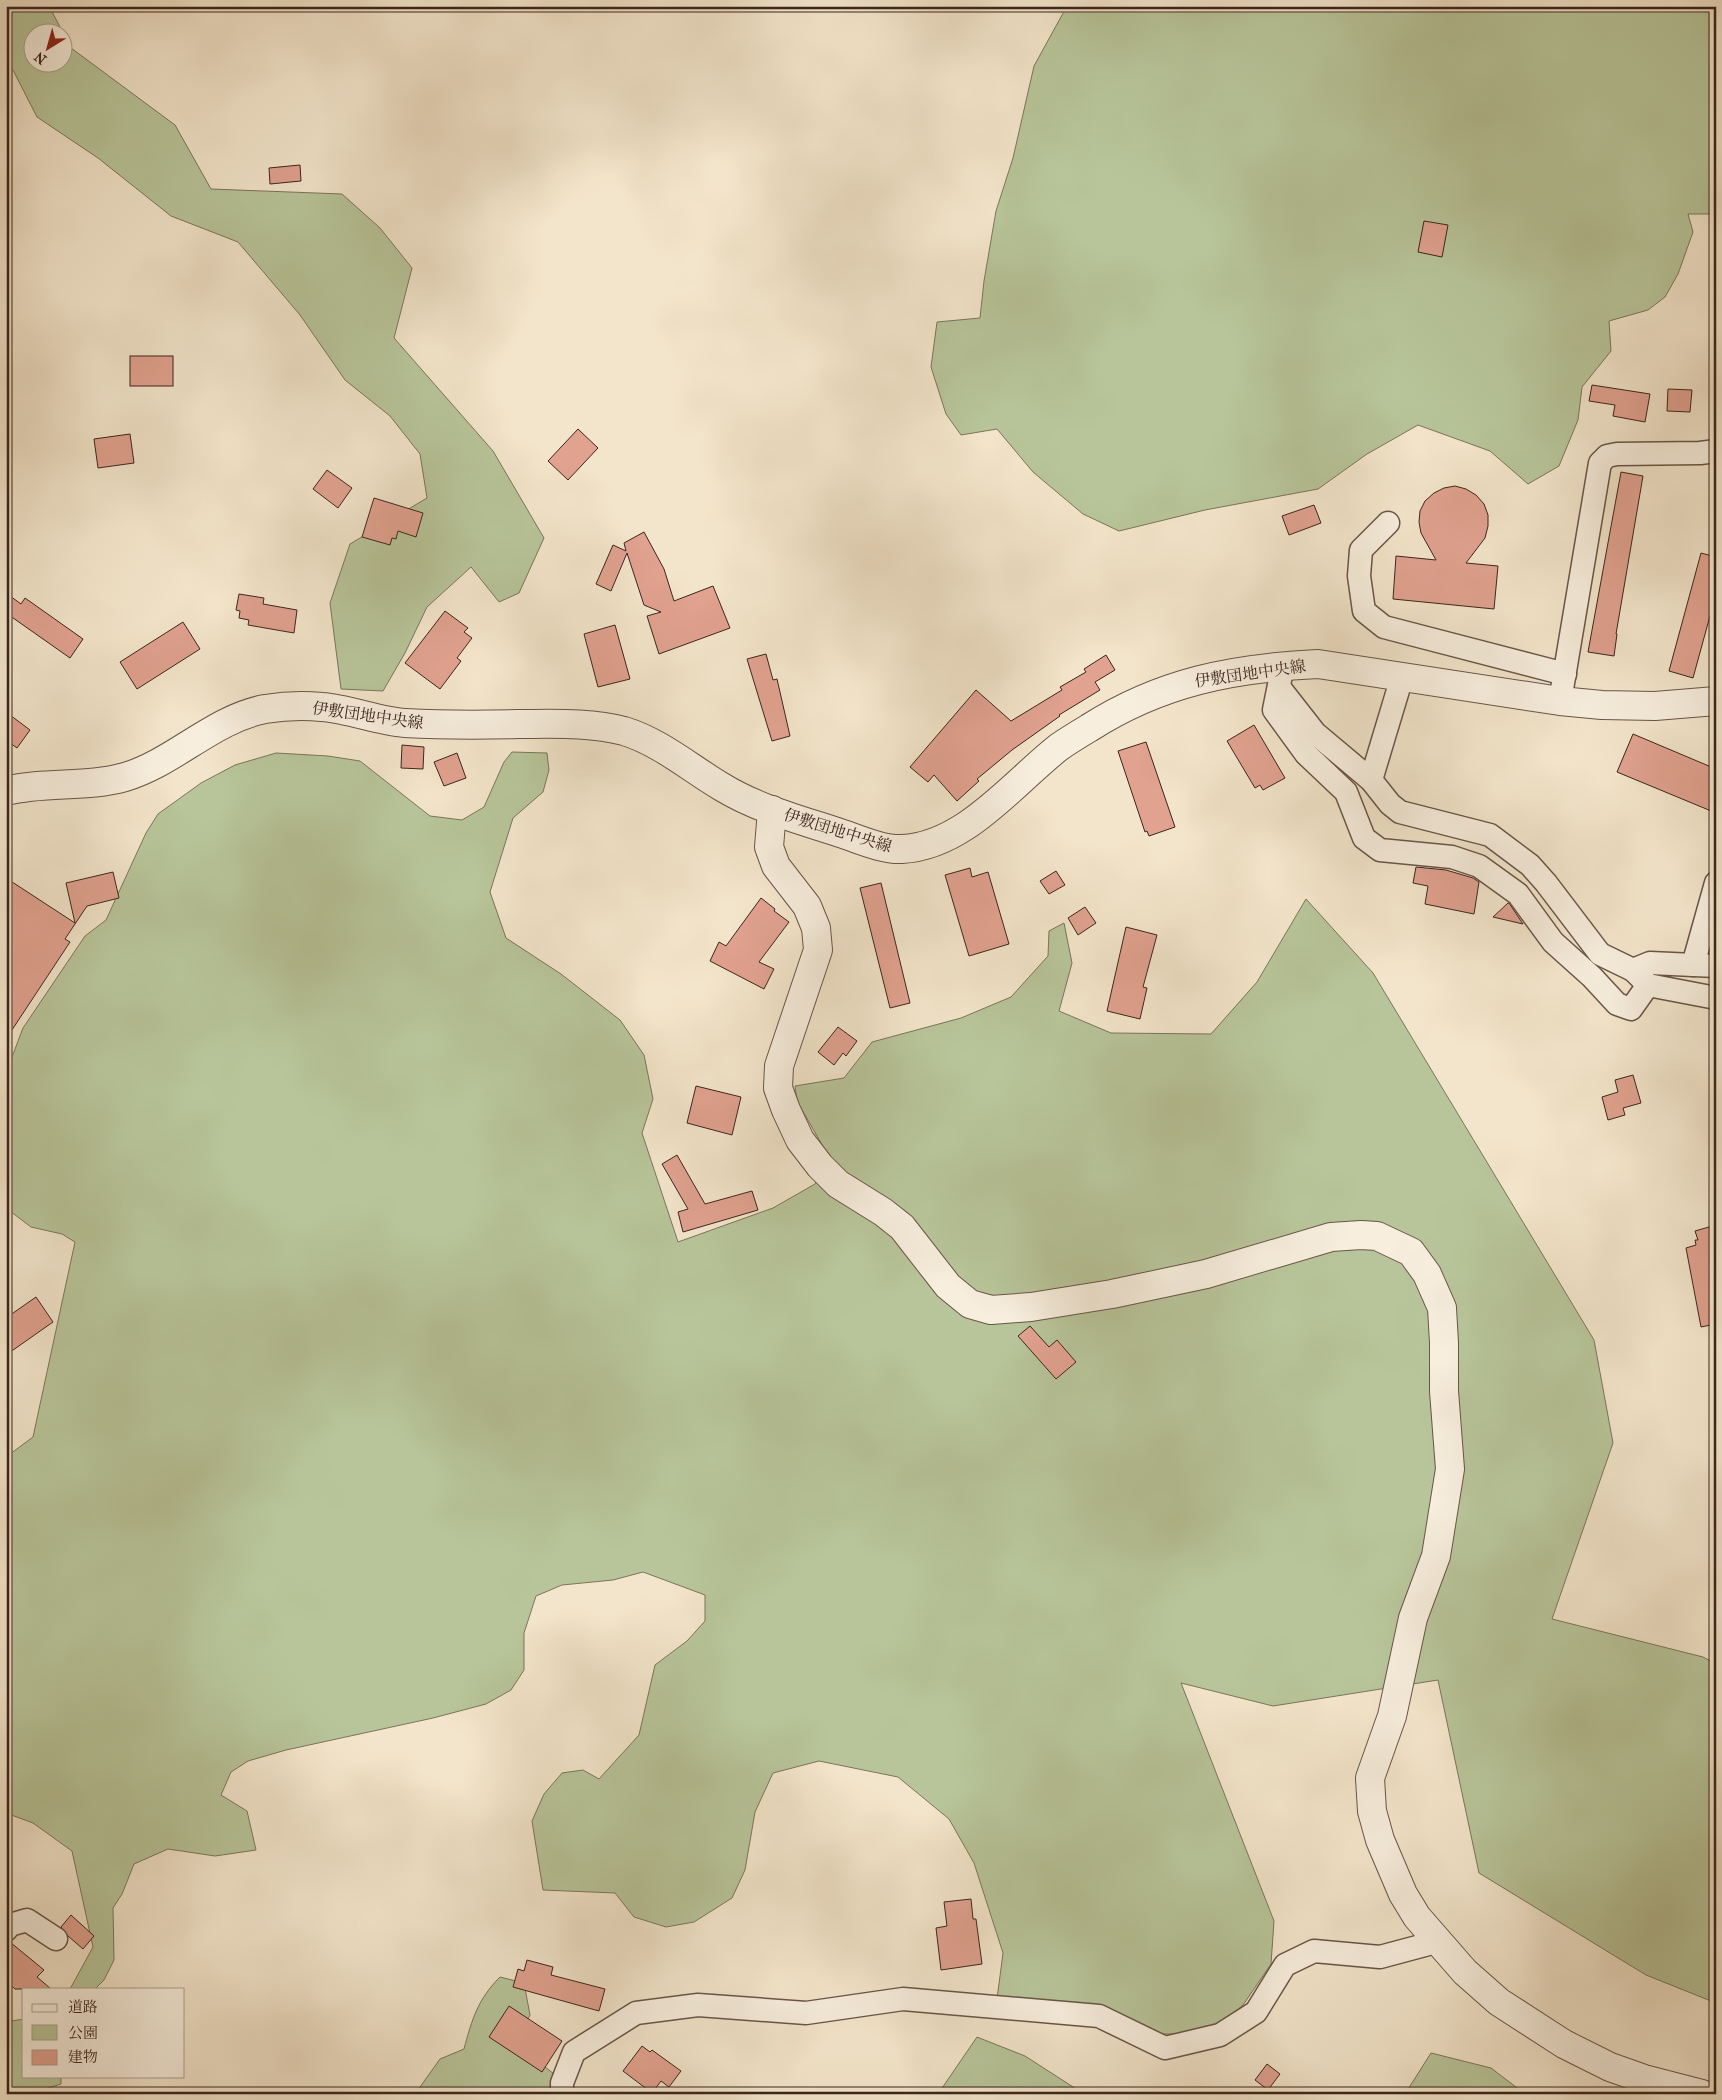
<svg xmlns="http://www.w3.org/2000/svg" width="1722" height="2100" font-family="'IM FELL French Canon','Noto Serif JP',serif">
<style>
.green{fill:#b8c59a;stroke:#7a755b;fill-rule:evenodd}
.building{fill:#e1a290;stroke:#3b251c}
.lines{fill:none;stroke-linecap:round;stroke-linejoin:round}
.minor-casing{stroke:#695548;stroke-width:25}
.tertiary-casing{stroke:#695548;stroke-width:30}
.minor{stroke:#f7eedd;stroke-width:22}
.tertiary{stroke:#f7eedd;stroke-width:28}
.labels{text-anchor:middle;stroke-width:4;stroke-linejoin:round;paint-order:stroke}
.street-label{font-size:16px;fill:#3b251c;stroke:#f7eedd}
</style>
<rect width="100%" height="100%" fill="#f3e5cb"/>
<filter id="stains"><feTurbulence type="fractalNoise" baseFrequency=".004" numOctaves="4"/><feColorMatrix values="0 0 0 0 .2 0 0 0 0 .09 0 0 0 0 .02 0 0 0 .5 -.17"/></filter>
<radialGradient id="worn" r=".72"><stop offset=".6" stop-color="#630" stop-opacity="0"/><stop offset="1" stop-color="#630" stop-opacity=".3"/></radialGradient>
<!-- green -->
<g class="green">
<path d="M6,6H49L71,48L175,125L211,189L342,194L380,228L412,268L394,338L493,451L544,538L519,593L499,602L471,567L427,607L405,653L383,691L341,689L330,603L350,544L427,498L420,454L390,416L345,380L300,315L238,242L171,216L98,158L37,117L13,70L6,64ZM32,32H62V62H32Z"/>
<polygon points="1067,6 1716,6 1716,214 1688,214 1693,232 1678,274 1665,297 1648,310 1609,321 1611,351 1582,387 1578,420 1559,466 1528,484 1490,451 1418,425 1367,454 1318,489 1205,510 1119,531 1083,514 1033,472 997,429 961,435 946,414 931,367 937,322 980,318 984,281 996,211 1013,158 1034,66"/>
<polygon points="512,752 547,753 549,770 543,792 513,818 490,892 506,938 561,974 620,1020 644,1055 653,1099 642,1133 678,1242 773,1208 815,1184 829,1157 797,1101 795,1086 844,1078 872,1042 961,1018 1011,997 1048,956 1049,931 1064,923 1072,963 1059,1011 1111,1033 1211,1034 1257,982 1306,899 1373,973 1594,1340 1613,1443 1552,1619 1703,1657 1716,1664 1716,2003 1646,1975 1479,1873 1438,1680 1273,1706 1181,1683 1274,1921 1271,1964 1243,2005 1217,2026 1193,2034 1158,2034 997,1999 1003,1953 974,1863 949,1819 898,1777 819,1761 773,1773 755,1812 745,1870 732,1898 694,1922 666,1927 634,1917 615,1893 543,1890 532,1821 544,1794 562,1773 583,1770 599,1779 639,1735 655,1665 687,1641 705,1621 705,1595 643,1572 613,1580 562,1585 536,1596 524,1633 524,1670 511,1690 486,1704 433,1718 286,1750 248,1761 231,1772 221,1795 247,1811 256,1850 215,1856 168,1849 134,1864 122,1894 113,1908 114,1960 104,1980 95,1989 70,1989 93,1947 72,1851 33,1823 6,1813 6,1457 33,1437 75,1242 62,1234 31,1227 6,1208 6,1073 23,1028 85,936 106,920 146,833 158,814 201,783 235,765 276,753 328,756 360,761 430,816 462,820 484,807 504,762"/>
<path d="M500,1977L524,1983L530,2015L516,2044L554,2074L552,2094H415L440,2059L464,2049C472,2019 478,1999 500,1977Z"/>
<polygon points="24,2019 24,2076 61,2076 61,2084 30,2094 6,2094 6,2022"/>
<polygon points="977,2037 1025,2056 1084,2094 938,2094"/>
<polygon points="1431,2053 1491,2068 1525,2094 1405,2094"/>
</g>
<!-- building -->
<g class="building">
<polygon points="300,165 301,181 270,184 269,168"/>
<polygon points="1424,221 1448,225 1442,257 1418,252"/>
<rect x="130" y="356" width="43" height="30"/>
<polygon points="1592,385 1650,394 1645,422 1613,416 1615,405 1589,401"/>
<polygon points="1668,389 1692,390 1690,412 1667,411"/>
<polygon points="578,429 598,448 568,480 548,461"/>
<polygon points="130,434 134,463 98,468 94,439"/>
<polygon points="327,470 352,488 338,508 313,489"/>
<polygon points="1621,472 1643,476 1616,634 1617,634 1614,656 1588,652"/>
<polygon points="1455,486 1466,489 1476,495 1484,504 1488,515 1488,526 1485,538 1466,563 1498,566 1494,609 1393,599 1396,556 1436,560 1421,533 1419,522 1420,511 1425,501 1434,493 1444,488"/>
<polygon points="374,498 423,513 416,537 398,531 396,539 392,538 390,545 362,537"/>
<polygon points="1314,505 1321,523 1289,535 1282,516"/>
<polygon points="644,532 664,569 674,601 713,586 730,628 659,654 647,616 661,612 644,605 627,553 611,591 596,584 613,545 626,551 624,543"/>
<polygon points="1701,553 1716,557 1716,594 1693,678 1669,671"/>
<polygon points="6,593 21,604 25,598 83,639 70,658 6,613"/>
<polygon points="239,594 264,598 263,604 297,610 294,633 248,625 249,620 239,618 240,611 236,610"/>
<polygon points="445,611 468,628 464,632 472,638 457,658 461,661 440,689 405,663"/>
<polygon points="183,622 200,649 137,689 120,662"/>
<polygon points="615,625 630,679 598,687 584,634"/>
<polygon points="766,654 773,680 777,679 790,736 772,741 747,659"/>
<polygon points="1106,655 1115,670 1095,682 1100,690 1059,715 1060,716 1012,750 977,779 979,781 957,801 934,775 928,782 910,767 976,690 1011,721 1062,690 1060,687 1086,672 1084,669"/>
<polygon points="6,712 30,730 17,748 6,740"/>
<polygon points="1254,725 1285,778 1263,790 1260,785 1255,788 1227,741"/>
<polygon points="1633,734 1716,769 1716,813 1617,772"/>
<polygon points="1146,742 1175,827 1149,836 1147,831 1145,832 1118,751"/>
<polygon points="402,745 424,747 423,769 401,768"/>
<polygon points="457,753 466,778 444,786 434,762"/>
<polygon points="1416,867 1446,870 1473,878 1479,882 1474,914 1425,904 1428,886 1413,883"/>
<polygon points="970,868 972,877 988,872 1009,944 969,956 945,875"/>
<polygon points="1056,871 1065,885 1049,894 1040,881"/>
<polygon points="113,872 119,898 87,906 65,939 70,942 6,1039 6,878 75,923 66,883"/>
<polygon points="881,883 910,1003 890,1008 860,888"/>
<polygon points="761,898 775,909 774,911 789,922 759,962 774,969 764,989 710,961 719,942 726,946"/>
<polygon points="1508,903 1509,903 1523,924 1493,917"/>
<polygon points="1085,907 1096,923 1078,935 1068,918"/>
<polygon points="1126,927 1157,935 1143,987 1147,988 1140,1019 1107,1011"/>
<polygon points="838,1027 857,1041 846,1056 843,1053 834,1065 818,1052"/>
<polygon points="1633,1075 1641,1103 1623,1108 1625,1115 1608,1120 1602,1097 1618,1092 1615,1080"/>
<polygon points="696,1086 741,1097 732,1135 687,1123"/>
<polygon points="677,1155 705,1204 752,1191 758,1210 683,1232 678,1212 688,1209 662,1164"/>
<polygon points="1716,1225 1716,1324 1701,1327 1686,1248 1696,1245 1695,1240 1698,1240 1695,1231"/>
<polygon points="36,1297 53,1322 6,1355 6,1318"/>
<polygon points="1030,1326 1049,1347 1057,1340 1076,1362 1056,1379 1018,1336"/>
<polygon points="971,1899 973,1919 976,1919 982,1964 941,1970 936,1928 947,1926 944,1902"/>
<polygon points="71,1915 94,1936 83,1949 68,1936 61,1927"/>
<polygon points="10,1942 44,1970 37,1977 51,1989 15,1989 6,1981 6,1943"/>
<polygon points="527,1960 553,1967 551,1975 605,1989 599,2011 513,1987 518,1969 524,1971"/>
<polygon points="509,2006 562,2041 542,2072 489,2037"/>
<polygon points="642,2046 650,2052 652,2050 681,2071 669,2087 661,2081 652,2093 623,2071"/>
<polygon points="1267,2064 1280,2074 1268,2090 1255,2080"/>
</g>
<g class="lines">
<defs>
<g id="minor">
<polyline points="1388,523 1361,550 1359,576 1364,611 1384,627 1565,674"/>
<polyline points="1283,665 1274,710 1306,754 1346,792 1364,838 1380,850 1452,857 1479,866 1518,894 1553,942 1592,977 1617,1004 1631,1009 1648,985"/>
<polyline points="1279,687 1315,733 1371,780 1390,804 1400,812 1490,835 1530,865 1546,883 1600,954 1633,970"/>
<polyline points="1560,701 1600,463 1607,456 1617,454 1700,453 1716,451"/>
<polyline points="1371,780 1402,677"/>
<polyline points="1693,965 1716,883"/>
<polyline points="1716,966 1650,963 1633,970 1648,985 1716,998"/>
<polyline points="6,1930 10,1925 27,1920 56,1939"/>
<polyline points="562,2094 562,2083 574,2052 636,2013 698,2005 806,2013 903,1999 1099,2016 1165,2048 1220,2035 1256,2012 1285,1965 1314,1951 1380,1957 1436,1942"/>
</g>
<g id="tertiary">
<path d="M6,791C45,781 87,788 125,777C175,762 213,719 265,709C283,706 303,705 322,707C350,709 377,721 405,723C443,725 480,725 518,724C552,724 590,722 624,731C660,742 690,768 722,787C758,809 801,820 840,833C859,839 882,850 902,849C965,846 1013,783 1059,747C1069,740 1079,734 1089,728C1161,682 1233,668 1318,664L1560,701L1602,705L1655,706L1716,701"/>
<polyline points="772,810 769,847 776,866 807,906 816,928 818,950 779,1066 778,1088 786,1110 800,1140 820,1166 838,1184 883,1212 902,1227 948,1286 970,1304 991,1310 1031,1307 1112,1294 1206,1274 1331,1237 1361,1235 1377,1236 1411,1252 1427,1274 1442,1308 1444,1343 1444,1391 1450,1469 1436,1556 1413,1618 1392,1716 1370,1778 1372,1811 1380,1840 1403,1894 1417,1917 1465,1972 1499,2002 1564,2044 1610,2067 1644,2079 1702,2094"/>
</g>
</defs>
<!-- minor casing -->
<use href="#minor" class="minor-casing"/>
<!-- tertiary casing -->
<use href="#tertiary" class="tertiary-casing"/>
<!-- minor -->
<use href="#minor" class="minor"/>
<!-- tertiary -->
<use href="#tertiary" class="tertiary"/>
</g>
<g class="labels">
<!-- street labels -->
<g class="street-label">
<text transform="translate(1250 673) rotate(-8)" y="6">伊敷団地中央線</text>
<text transform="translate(368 715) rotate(8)" y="6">伊敷団地中央線</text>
<text transform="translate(838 830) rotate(17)" y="6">伊敷団地中央線</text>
</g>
</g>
<!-- margin -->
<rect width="1722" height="2100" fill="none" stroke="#f3e5cb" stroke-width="25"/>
<rect x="8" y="8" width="1707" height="2085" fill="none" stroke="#3b251c" stroke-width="2.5"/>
<rect x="12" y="12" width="1697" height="2075" fill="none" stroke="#3b251c"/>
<!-- legend -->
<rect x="22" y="1988" width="162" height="90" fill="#f7eedd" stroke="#ac9e90"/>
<rect x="32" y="2004" width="25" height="8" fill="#f7eedd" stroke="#ac9e90"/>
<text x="68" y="2012" font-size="15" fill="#3b251c">道路</text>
<rect x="32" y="2025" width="25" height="15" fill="#b8c59a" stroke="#ac9e90"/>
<text x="68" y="2038" font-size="15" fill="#3b251c">公園</text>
<rect x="32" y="2050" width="25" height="15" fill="#e1a290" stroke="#ac9e90"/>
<text x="68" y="2062" font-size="15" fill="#3b251c">建物</text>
<!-- north arrow -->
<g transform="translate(48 48) rotate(217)"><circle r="24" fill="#f7eedd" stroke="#ac9e90"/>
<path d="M0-4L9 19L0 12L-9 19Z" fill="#8f2418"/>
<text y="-8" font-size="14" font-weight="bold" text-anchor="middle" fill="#3b251c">N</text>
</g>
<rect width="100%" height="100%" filter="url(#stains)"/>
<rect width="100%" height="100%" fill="url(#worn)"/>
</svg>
